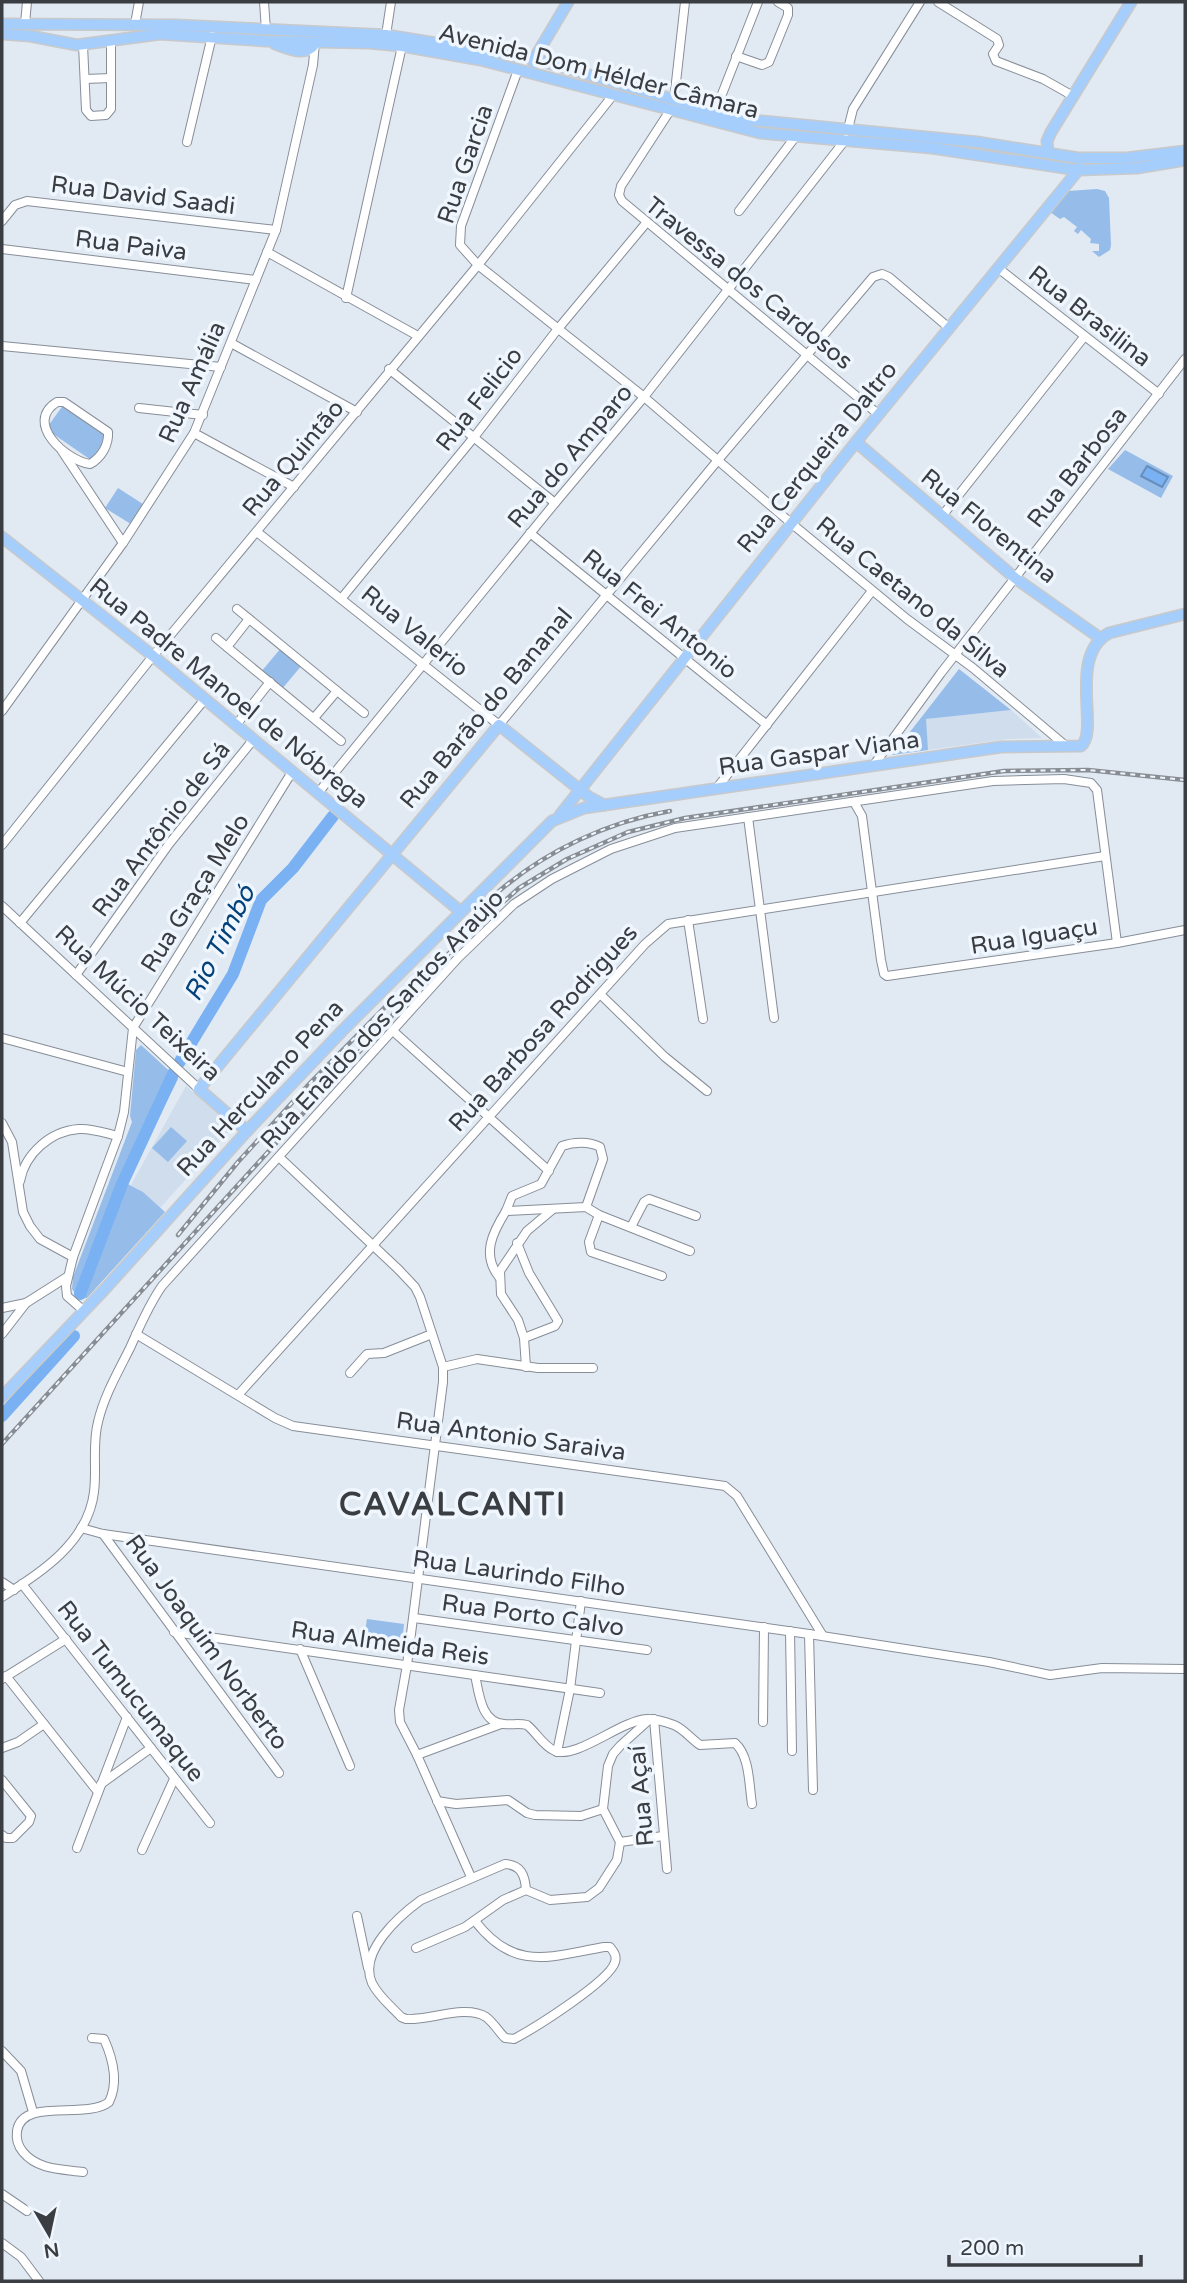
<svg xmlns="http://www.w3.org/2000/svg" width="1187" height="2283" font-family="'Varela Round',sans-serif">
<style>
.built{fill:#cfddec}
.green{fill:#96bce9}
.water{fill:#79b1f2;stroke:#668ebd;stroke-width:2}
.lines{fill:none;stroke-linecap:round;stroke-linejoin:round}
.river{stroke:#79b1f2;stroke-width:12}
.minor-casing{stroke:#878e98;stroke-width:10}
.major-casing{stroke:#c8c9ca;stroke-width:13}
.minor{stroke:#fff;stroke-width:8}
.major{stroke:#a6cefc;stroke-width:10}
.rail-casing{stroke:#888d94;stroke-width:4.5}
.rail{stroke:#eff6fe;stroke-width:2;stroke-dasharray:5;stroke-linecap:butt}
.labels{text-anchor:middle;stroke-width:7;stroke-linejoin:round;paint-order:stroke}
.street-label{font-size:24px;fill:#3a3d41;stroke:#eff6fe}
.water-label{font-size:26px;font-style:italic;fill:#03417a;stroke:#eff6fe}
.district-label{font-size:32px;font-weight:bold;letter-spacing:2px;fill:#3a3d41;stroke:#eff6fe}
</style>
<rect width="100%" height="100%" fill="#e1e9f3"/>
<!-- built -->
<g class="built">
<polygon points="1011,710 1042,738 1007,739 928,750 925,719"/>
<polygon points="186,1086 230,1126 230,1130 160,1208 143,1192 131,1185"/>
</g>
<!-- green -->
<g class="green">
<polygon points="1097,189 1105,191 1109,198 1111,245 1110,250 1099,257 1092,251 1099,251 1099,244 1090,243 1091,239 1081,230 1078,234 1074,231 1077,227 1064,217 1060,219 1050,212 1068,191"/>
<polygon points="64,404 108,436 91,460 46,429"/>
<polygon points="1125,450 1173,476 1161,498 1108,469"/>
<polygon points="118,488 146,506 134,526 105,508"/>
<polygon points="281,648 302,665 282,689 261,672"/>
<polygon points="959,669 1011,710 926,719 928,750 892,755"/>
<polygon points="141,1045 178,1079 126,1183 143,1192 165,1212 87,1298 80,1299 72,1289 73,1277 132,1122 130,1116 136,1050"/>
<polygon points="171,1127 187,1141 168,1162 152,1148"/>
<polygon points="367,1619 404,1624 402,1643 364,1638"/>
</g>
<!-- water -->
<polygon class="water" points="1147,466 1168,477 1162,487 1141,476"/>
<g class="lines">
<!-- river -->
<g class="river">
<polyline points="179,1063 233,974 261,900 293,868 333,816"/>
<polyline points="80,1294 122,1184 174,1072"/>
<polyline points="2,1416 74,1336"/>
</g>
<defs>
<g id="minor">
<polyline points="264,2 266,30"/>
<polyline points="938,2 997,39 999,45 993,54 996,61 1043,79 1073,96"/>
<polyline points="25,24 27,2"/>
<polyline points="135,24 139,2"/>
<polyline points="386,35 391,2"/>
<polyline points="83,45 86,110 91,116 106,115 111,109 111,41"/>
<polyline points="736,56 762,65 769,62 788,15 788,8 778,2"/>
<polyline points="518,70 461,226 460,245 478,265 644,397 791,523 907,619 973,668 1066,746"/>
<polyline points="85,79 111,78"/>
<polyline points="674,100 685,2"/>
<polyline points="671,109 621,186 619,195 622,201 878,414"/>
<polyline points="715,112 758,2"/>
<polyline points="848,129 853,109 920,2"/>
<polyline points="187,142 212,36"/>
<polyline points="739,211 796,136"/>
<polyline points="2,221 15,205 27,201 276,230"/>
<polyline points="2,249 256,280"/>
<polyline points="267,252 418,336"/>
<polyline points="998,268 1159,394"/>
<polyline points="346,298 402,46"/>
<polyline points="231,343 357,412"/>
<polyline points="2,346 221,367"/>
<polyline points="389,369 555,503"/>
<path d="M57,402H64L108,432C109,445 101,458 90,464C67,461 23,423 57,402Z"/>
<polyline points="139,408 203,415"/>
<polyline points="194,433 294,487"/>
<polyline points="62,451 123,543"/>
<polyline points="942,516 1084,337"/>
<polyline points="257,532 499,725 718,460 873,277 882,274 889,277 948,327"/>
<polyline points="530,533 767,725"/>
<polyline points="341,599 475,436 557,330 647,222"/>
<polyline points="237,609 364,713"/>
<polyline points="216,638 341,741"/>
<polyline points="227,647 249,619"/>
<polyline points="2,711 123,543 194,433 276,230 313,65 315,42"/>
<polyline points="314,718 337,691"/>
<polyline points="236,725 270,682"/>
<polyline points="873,766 941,673 1185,359"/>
<polyline points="716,789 872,591"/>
<polyline points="318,793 555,503 644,397 846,139"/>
<polyline points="854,802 862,816 881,960 884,974 887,976 1117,943 1185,930"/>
<polyline points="748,817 774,1018"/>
<polyline points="2,845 153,656 478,265 614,94"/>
<polyline points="2,906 199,1089"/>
<polyline points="688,920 703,1019"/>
<polyline points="20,923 205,699"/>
<polyline points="76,975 169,844 253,740"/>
<polyline points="601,995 665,1057 707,1091"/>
<polyline points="393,1031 549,1171"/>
<polyline points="2,1038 128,1072"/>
<polyline points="2,1123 12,1142 23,1212 30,1226 40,1239 73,1257"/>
<polyline points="279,1157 399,1270 415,1287 420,1297 443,1367 443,1382 407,1665 399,1710 400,1722 417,1755 471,1877"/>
<path d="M20,1181C25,1154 50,1131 79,1129C91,1128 105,1133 118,1136"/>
<path d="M586,1207L603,1159L600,1147C589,1141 573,1142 562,1146L541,1184L512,1196L506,1211L586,1207L599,1215L690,1251"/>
<polyline points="599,1215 589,1242 591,1252 662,1276"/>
<polyline points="631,1227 644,1202 649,1199 696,1216"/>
<polyline points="517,1243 529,1273 558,1321 555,1326 524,1338 526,1367"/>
<path d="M499,1277C481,1254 493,1232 506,1211"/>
<polyline points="2,1308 26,1303 67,1277"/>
<polyline points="84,1311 67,1296 66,1286 73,1257 118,1136 124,1112 133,1028 292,772"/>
<polyline points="2,1334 26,1303"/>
<polyline points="136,1334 275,1418 293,1426 725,1486 737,1496 823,1636"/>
<polyline points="524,1338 518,1320 501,1294 500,1271 527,1231 552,1210"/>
<polyline points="443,1367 477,1359 538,1368 593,1368"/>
<polyline points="350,1373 367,1354 384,1353 432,1334"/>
<polyline points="238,1395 645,944 668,924 1105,856"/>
<polyline points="81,1528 103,1534 809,1634 989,1662 1050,1675 1102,1668 1185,1669"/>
<polyline points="103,1534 279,1773"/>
<polyline points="2,1582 14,1590"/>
<polyline points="22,1584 210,1823"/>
<path d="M2,1597C41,1573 88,1542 94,1492C97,1469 92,1444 98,1422C104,1396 118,1372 130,1348C140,1326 148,1306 162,1286L458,958L514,904L552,879L611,849L675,828L993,781L1064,779L1091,783L1097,790L1117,943"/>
<polyline points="414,1618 647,1650"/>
<polyline points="790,1631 792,1751"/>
<polyline points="174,1632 600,1693"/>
<polyline points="809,1634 813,1790"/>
<polyline points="300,1649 350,1766"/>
<path d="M475,1675C479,1693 481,1723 504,1724C512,1725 519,1723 527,1725C537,1733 543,1746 555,1751C577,1759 620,1721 647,1719C655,1719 666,1722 674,1725C684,1729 691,1739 700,1745L735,1743C750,1756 749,1786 752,1804"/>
<polyline points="6,1676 98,1792"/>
<polyline points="2,1679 66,1639"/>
<polyline points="650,1719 620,1746 613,1754 608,1766 603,1809 620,1842 663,1836"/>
<polyline points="654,1719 667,1869"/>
<polyline points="763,1722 764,1627"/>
<polyline points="2,1748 18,1742 44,1724"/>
<polyline points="557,1752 570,1689 581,1601"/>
<polyline points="417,1755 501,1724"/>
<polyline points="2,1780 31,1816 29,1822 13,1838 6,1838 2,1835"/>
<polyline points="101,1784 151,1748"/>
<polyline points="437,1801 456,1804 508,1800 527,1813 535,1815 581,1816 603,1809"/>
<polyline points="77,1848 127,1717"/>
<polyline points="142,1850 174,1779"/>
<polyline points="357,1916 368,1968"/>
<path d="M475,1921C515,1973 551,1956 604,1947H610C614,1952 617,1956 615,1962C610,1981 533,2029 514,2039L505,2038C499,2032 493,2022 486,2017C465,2004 429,2021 406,2019L401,2017C392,2007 378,1996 372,1983C358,1952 399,1916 421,1900L505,1864C521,1865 525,1875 526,1890"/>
<polyline points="416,1948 465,1927 503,1900 526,1890 550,1900 587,1897 599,1888 617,1860 620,1842"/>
<polyline points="2,2051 21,2071 33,2112"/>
<path d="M83,2172C61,2169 38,2170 23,2152C18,2146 16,2138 17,2131C22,2097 86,2120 109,2102C119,2082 113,2059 104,2039L92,2038"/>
<polyline points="2,2194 27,2211"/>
<polyline points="2,2243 21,2257 39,2281"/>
</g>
<g id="major">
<polyline points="2,24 176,25 386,35 534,59 741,119 977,142 1078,158 1127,158 1185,151"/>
<polyline points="2,34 30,36 77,45 160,34 266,41 369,43 402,46 481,60 760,133 932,148 1078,170 1137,168 1185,160"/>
<path d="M275,44C289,49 305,57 315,44"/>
<polyline points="534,63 534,59 568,2"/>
<polyline points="1048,153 1047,141 1051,132 1131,2"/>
<polyline points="856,442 1015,578 1100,638"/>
<polyline points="2,537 153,656 460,911"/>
<polyline points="560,815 856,442 1080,168"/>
<polyline points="247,1131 199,1089 499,725 589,797 604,805"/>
<path d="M2,1397L104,1290L247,1131L342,1031L552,821L584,808L1001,747L1081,746C1100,731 1067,656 1109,633L1185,614"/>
</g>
</defs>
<!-- minor casing -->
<use href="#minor" class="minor-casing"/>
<!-- major casing -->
<use href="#major" class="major-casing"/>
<!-- minor -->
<use href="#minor" class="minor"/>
<!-- major -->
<use href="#major" class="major"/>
<defs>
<g id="rail">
<path d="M498,892C546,851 607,822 670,811"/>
<polyline points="178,1235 238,1162 310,1083 392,1000"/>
<polyline points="2,1444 461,940 519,888 567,859 628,832 685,818 1004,771 1088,770 1185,780"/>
</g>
</defs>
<!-- rail casing -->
<use href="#rail" class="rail-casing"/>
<!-- rail -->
<use href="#rail" class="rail"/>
</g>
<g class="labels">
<!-- street labels -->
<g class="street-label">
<text transform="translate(599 71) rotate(14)" y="8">Avenida Dom Hélder Câmara</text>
<text transform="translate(465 164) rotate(-71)" y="8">Rua Garcia</text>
<text transform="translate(143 195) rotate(7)" y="8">Rua David Saadi</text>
<text transform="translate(131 245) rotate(7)" y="8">Rua Paiva</text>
<text transform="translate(749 283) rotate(39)" y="8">Travessa dos Cardosos</text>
<text transform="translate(1090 316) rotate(38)" y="8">Rua Brasilina</text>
<text transform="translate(192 382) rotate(-66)" y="8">Rua Amália</text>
<text transform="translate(479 399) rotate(-52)" y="8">Rua Felicio</text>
<text transform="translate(570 456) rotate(-50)" y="8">Rua do Amparo</text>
<text transform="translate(817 457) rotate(-51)" y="8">Rua Cerqueira Daltro</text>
<text transform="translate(293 458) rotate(-50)" y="8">Rua Quintão</text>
<text transform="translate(1077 467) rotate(-52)" y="8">Rua Barbosa</text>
<text transform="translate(989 526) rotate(39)" y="8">Rua Florentina</text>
<text transform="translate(913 597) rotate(39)" y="8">Rua Caetano da Silva</text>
<text transform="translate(660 614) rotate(39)" y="8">Rua Frei Antonio</text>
<text transform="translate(415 631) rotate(39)" y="8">Rua Valerio</text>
<text transform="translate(229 693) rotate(39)" y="8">Rua Padre Manoel de Nóbrega</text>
<text transform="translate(486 708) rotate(-50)" y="8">Rua Barão do Bananal</text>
<text transform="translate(819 753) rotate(-8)" y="8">Rua Gaspar Viana</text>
<text transform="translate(161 829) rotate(-53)" y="8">Rua Antônio de Sá</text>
<text transform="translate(195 893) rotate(-58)" y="8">Rua Graça Melo</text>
<text transform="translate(1034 936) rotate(-9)" y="8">Rua Iguaçu</text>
<text transform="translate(138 1003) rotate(43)" y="8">Rua Múcio Teixeira</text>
<text transform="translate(382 1019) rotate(-47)" y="8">Rua Enaldo dos Santos Araújo</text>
<text transform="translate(543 1028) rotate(-48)" y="8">Rua Barbosa Rodrigues</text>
<text transform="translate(260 1088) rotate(-47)" y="8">Rua Herculano Pena</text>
<text transform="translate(511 1436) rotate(8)" y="8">Rua Antonio Saraiva</text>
<text transform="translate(519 1573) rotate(8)" y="8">Rua Laurindo Filho</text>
<text transform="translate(533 1615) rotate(8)" y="8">Rua Porto Calvo</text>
<text transform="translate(207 1642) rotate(54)" y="8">Rua Joaquim Norberto</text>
<text transform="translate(390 1643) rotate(8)" y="8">Rua Almeida Reis</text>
<text transform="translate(131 1691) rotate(52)" y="8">Rua Tumucumaque</text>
<text transform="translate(641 1796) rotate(-95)" y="8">Rua Açaí</text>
</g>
<!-- water labels -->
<g class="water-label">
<text transform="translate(219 943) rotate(-63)" y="9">Rio Timbó</text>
</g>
<!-- district labels -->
<g class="district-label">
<text x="453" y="1515">CAVALCANTI</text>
</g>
</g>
<!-- border -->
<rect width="1187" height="2283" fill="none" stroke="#3a3d41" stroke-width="7"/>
<!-- north arrow -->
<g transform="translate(49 2234) rotate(171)" stroke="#eff6fe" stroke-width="5" paint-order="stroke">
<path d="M0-5L12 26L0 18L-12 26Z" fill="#3a3d41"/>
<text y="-10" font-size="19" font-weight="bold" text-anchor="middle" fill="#3a3d41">N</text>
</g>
<!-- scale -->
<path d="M949 2255v10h192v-10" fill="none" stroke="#3a3d41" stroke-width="3.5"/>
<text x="960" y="2255" font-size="21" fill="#3a3d41" stroke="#eff6fe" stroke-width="5" paint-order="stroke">200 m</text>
</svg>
